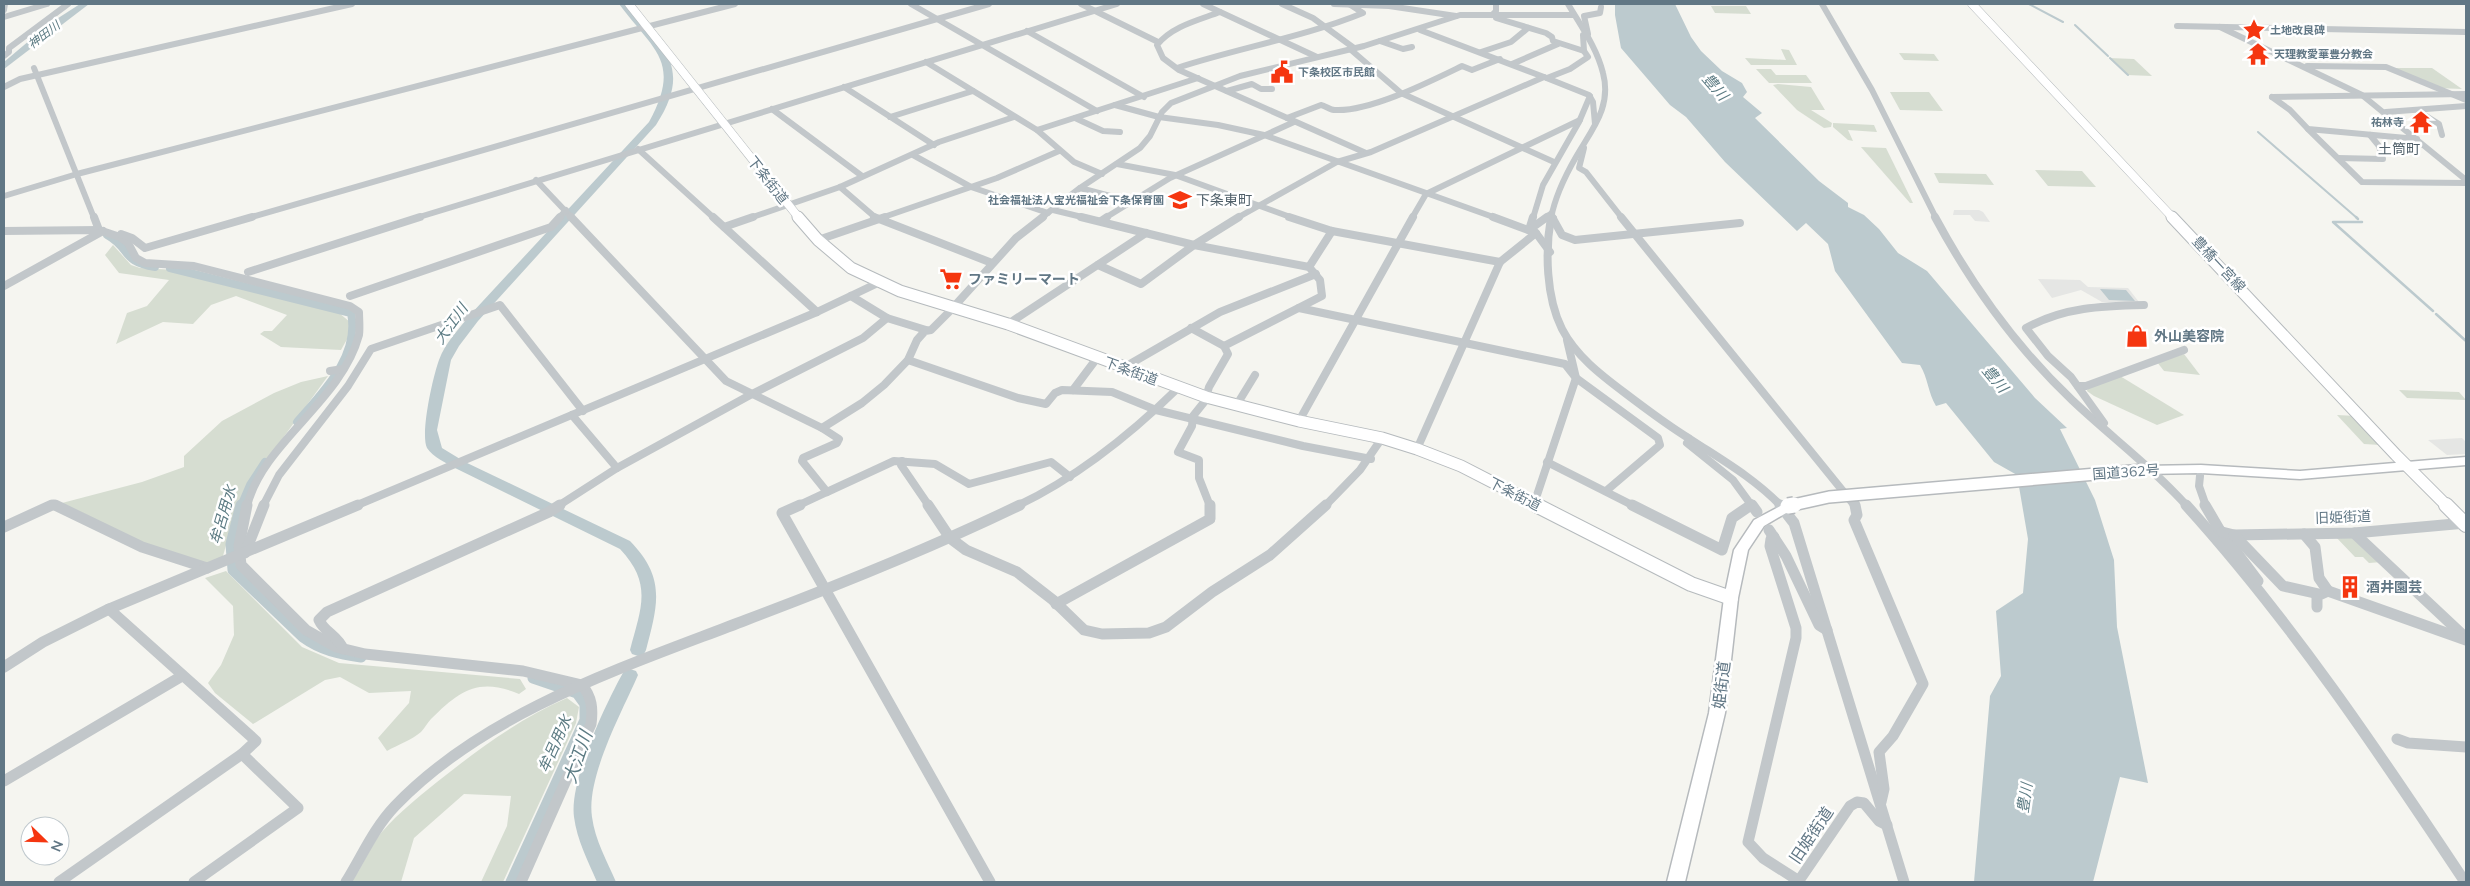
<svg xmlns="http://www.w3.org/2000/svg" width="2470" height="886" font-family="Mulish,'Noto Sans JP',sans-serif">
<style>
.built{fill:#e5e6e4}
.green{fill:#d6ddd1}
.water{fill:#bccace}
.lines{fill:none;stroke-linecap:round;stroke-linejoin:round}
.stream-far1{stroke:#bccace;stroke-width:2}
.stream{stroke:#bccace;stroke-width:2.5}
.canal-far1{stroke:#bccace;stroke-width:8}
.canal{stroke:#bccace;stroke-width:11}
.river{fill:#bccace;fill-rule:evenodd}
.major-far2-casing{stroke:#b5babd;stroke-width:9}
.major-far1-casing{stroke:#b5babd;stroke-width:13}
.major-casing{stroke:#b5babd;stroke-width:16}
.highway-casing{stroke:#b6babd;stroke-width:3}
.minor-far2{stroke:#c2c7ca;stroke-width:6}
.minor-far1{stroke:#c2c7ca;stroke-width:8}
.minor{stroke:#c2c7ca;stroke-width:11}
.major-far2{stroke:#fff;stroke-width:8}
.major-far1{stroke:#fff;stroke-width:11}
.major{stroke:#fff;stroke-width:14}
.highway{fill:#fff;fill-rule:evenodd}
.highway-bridge-far1-casing{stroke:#b6babd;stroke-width:14;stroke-linecap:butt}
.highway-bridge-casing{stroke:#b6babd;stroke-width:18;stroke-linecap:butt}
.highway-bridge-far1{stroke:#fff;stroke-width:11}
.highway-bridge{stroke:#fff;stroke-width:15}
.labels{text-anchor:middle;stroke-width:5;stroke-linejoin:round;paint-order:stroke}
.far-poi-label{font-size:11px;font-weight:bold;fill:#617785;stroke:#fff;text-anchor:start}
.far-water-label{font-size:12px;font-style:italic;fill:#5c7b83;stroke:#fff}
.far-quarter-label{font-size:14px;fill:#4f5f69;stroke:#fff}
.street-label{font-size:14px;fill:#617785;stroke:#fff}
.poi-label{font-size:14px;font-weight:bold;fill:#617785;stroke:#fff;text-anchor:start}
.water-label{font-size:15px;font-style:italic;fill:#5c7b83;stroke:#fff}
.near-street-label{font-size:16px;fill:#617785;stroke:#fff}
.near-water-label{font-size:18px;font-style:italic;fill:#5c7b83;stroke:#fff}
</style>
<rect width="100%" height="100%" fill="#f5f5f0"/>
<!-- built -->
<g class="built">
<polygon points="1954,210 1979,210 1983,212 1990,222 1975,221 1970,215 1953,215"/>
<polygon points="2038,279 2080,280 2088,287 2128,288 2139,302 2102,302 2081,290 2052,298"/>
<polygon points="2462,438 2466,442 2466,454 2447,455 2428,440"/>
</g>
<!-- green -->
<g class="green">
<polygon points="1711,6 1746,6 1751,14 1715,13"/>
<polygon points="1781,49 1789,50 1797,65 1751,65 1745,58 1786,60"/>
<polygon points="1899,53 1934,54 1939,61 1904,60"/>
<polygon points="2109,58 2134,59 2152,76 2127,75"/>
<polygon points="2392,68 2432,68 2462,89 2437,88"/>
<polygon points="1756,69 1771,69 1776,75 1806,75 1812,83 1769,83"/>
<polygon points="1778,84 1811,87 1825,110 1811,110 1832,123 1831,127 1824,128 1797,110 1773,85"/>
<polygon points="1890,92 1929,92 1943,111 1900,110"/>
<polygon points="1833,123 1874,125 1877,132 1848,130 1853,141 1848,140 1833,127"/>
<polygon points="1861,147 1886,148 1913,203 1910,203"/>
<polygon points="2035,170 2082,171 2096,187 2048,186"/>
<polygon points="1934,173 1986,174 1994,185 1939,183"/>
<polygon points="113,245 131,265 140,268 175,270 231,282 339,313 350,322 351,332 341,350 281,347 260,334 264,331 272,331 287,315 236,296 211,305 193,324 163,322 116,344 127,313 147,306 169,280 119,273 105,255"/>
<polygon points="2184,354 2200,375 2164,371 2157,362"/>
<polygon points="328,376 251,482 236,510 221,563 210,566 146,544 62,503 142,482 184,467 184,456 222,421 274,393 301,382"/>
<polygon points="2120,376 2184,415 2157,425 2094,396 2087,391 2088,388"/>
<polygon points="2399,390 2459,392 2466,400 2407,398"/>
<polygon points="2337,415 2356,416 2380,445 2364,444"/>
<polygon points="2335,536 2354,536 2382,562 2369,563 2363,557 2355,557"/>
<path d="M226,571L302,647L339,663L520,679L526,689L519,694C479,677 460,690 431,719C427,723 425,728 421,732C412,740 397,745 387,751L378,738L409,703L411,691L369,693L340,677L325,680L253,724L215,693L208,683L221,665L234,635L233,606L205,578Z"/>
<path d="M567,698L579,707L576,723L503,882H481L507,826L511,796L464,794L414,838L401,882H342H351C363,867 369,848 381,833C399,812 423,793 446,775C484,745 523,717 567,698Z"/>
</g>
<!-- water -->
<g class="water">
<path d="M1615,4H1675L1691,37L1701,51L1722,71L1742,83L1747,92L1743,97L1762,113L1755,118L1819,181L1848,203V207L1864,215L1879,229L1898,253L1927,271L2035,398L2067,428L2060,429L2095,500L2114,560L2117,627L2148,783L2120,777L2093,882H1974L1990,696L2001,676L1996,611L2023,593L2028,539L2017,475L1994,462L1946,403L1936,406C1928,393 1928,378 1920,365L1902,363L1835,271L1828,244L1806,223L1797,231L1725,162L1686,117L1670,105L1621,48L1615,15Z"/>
<polygon points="2100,289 2126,290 2135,301 2109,300"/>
</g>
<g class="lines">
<!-- stream-far1 -->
<g class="stream-far1">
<polyline points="2029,4 2063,22"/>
<polyline points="2075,25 2108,56"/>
<polyline points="2110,58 2128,75"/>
<polyline points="2258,132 2357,218"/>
</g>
<!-- stream -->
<g class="stream">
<polyline points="2356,217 2358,219"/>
<polyline points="2362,222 2333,222 2433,311"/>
<polyline points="2436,314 2466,341"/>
</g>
<!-- canal-far1 -->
<g class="canal-far1">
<path d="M107,235C131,248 121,262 155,267"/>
<path d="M170,268L351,313C360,356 323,392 297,422"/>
<polyline points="241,506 250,485 265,462"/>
</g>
<!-- canal -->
<g class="canal">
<path d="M241,505L231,544L233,570L303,637C321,650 339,654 361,657"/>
<polyline points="511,882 585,720 585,704 577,693 533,678"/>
</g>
<!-- river -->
<g class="river">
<polygon points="80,4 89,4 4,69 4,62 49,24"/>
<path d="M619,4H627C664,47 693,68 656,125L478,321L459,346L451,360L437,430L442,448L465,462L630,541C666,578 658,604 646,650L644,654L638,656L632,654L630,650C641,608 653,584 620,549L455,468C446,463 433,457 427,448C420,434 433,376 439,360C445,343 459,329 470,315L649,122C682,61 654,51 619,4Z"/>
<path d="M630,669L636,671L638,675C622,712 586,777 592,817C595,840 607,861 616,882H597C588,861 577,840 574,817C569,781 606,703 624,671Z"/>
</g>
<defs>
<g id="major-far2">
<polyline points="629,4 799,218"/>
<polyline points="1972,4 2173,218"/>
</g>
<g id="major-far1">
<polyline points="798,217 818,240 851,268 900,291 1008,324 1206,397 1299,421 1382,438 1417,449 1461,466 1539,506"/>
<polyline points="2172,217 2396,455 2447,506"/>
</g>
<g id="major">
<polyline points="1536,505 1691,584 1731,598"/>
<polyline points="2446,505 2466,525"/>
</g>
<g id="highway">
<polygon points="2466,457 2466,465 2300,479 2201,473 2143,474 2137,470 2143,466 2201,465 2300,471"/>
<polygon points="1788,502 1793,503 1795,506 1793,509 1764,526 1748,550 1738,598 1725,713 1685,882 1667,882 1709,713 1724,598 1734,550 1754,520"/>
</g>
</defs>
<!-- major-far2 casing -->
<use href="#major-far2" class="major-far2-casing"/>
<!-- major-far1 casing -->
<use href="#major-far1" class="major-far1-casing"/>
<!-- major casing -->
<use href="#major" class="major-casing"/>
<!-- highway casing -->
<use href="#highway" class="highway-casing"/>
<!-- minor-far2 -->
<g class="minor-far2">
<polyline points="911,4 1097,111"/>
<polyline points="1081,4 1158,42"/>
<polyline points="1203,4 1317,57"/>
<polyline points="1282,4 1313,18 1354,48"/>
<polyline points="1334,4 1389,6 1456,16"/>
<polyline points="1822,4 1872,90 1936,218"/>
<polyline points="4,10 5,4"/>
<path d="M1220,12C1199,20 1172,26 1157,45L1163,58L1179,70L1366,153"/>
<polyline points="1492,15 1496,11 1496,4"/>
<polyline points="4,17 47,4"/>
<polyline points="1496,18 1546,33 1552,37 1553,41 1584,51"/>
<polyline points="2177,26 2466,32"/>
<polyline points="2220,27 2362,95 2466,180"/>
<polyline points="1420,30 1544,77"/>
<polyline points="1027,31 1144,97"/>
<polyline points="1380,41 1403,49 1412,47"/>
<polyline points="1350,49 1401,93 1554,162"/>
<polyline points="1481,52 1511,42 1528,28"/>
<polyline points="4,56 9,52 9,48 68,4"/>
<polyline points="926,62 1037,130 1198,78"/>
<polyline points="1512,64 1558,44"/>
<polyline points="2307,66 2386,67 2466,100"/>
<polyline points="34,68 94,218"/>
<path d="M1177,68C1238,48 1304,37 1363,13L1349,4"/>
<polyline points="1547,78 1570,69 1588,57 1584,51 1583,35 1588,34 1584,16 1600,13 1601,7"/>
<polyline points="4,87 20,79 352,4"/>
<polyline points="844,87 934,145"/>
<polyline points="1227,91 1252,84 1261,89 1272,89"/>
<polyline points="2272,97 2466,94"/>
<polyline points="2272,97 2290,110 2308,129 2417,139"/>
<polyline points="1115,105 1159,117 1218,125 1264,135 1496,218"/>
<polyline points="772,109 862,176"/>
<polyline points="2418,111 2439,124 2442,135"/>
<polyline points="2386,112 2466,106"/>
<polyline points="890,117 973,91"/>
<polyline points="1075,118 1103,131 1120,132"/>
<path d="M1287,118L1321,105C1326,106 1330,110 1335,110C1370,112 1431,81 1462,66L1472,70L1500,59"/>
<polyline points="2308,129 2362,182 2466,183"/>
<polyline points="1037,130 1074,162 1102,174"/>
<polyline points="1584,148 1579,168 1586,172 1622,218"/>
<polyline points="638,149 714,218"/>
<polyline points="913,155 971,187 1048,213"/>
<polyline points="2338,158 2383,159 2379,146 2370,135"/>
<polyline points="1117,164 1175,175 1293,218"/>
<polyline points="536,180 572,218"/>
<polyline points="840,187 876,218"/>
<polyline points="1080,188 1129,201"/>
<polyline points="4,196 77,174 735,4"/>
<polyline points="1053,210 1086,218"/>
<polyline points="1552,217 1554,218"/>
<polyline points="248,218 989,4"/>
<polyline points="416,218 1117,4"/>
<polyline points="559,218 566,210"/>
<polyline points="750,218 840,187 939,142 1014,117"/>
<polyline points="881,218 997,178 1059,151"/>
<polyline points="1041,218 1080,188 1140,148 1150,136 1162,112 1171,103 1240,76 1364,46 1460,15 1574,15"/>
<polyline points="1105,218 1170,178 1294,122"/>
<polyline points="1237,218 1337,162 1371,152 1544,77 1589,95 1593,102 1595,124"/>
<polyline points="1412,218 1426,194 1580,120"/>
<polyline points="1533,218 1543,185 1579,122 1590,96"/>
<polyline points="1545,218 1552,213"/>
<path d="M1551,218C1555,197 1565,176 1576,157C1592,129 1612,107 1603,73C1597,48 1581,26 1568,4"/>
</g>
<!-- minor-far1 -->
<g class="minor-far1">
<polyline points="94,217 99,230"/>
<polyline points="571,217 726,381 822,428"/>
<polyline points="713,217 817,312"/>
<polyline points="874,217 992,263"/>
<polyline points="1081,217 1194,245 1309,267 1320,280 1322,296 1224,346 1191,328"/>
<polyline points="1289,217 1332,231 1500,262"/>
<polyline points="1493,217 1536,233 1550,252"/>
<path d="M1551,217C1545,251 1546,297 1562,329C1576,356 1601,375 1625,393C1646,409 1667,425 1690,439C1722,460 1754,478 1781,506"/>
<polyline points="1552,217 1562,235 1575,240 1740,223"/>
<polyline points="1621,217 1855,506"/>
<path d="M1935,217C1971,284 2016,347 2072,400C2110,436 2152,467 2187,506"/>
<polyline points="1101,221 1107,217"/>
<polyline points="724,227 753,217"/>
<polyline points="1529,230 1533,217"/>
<polyline points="1529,230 1547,217"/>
<path d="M4,231L99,230L120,237L128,243L136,258L145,263L194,266L350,306L359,312C359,319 360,328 359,335C341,402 263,442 247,506"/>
<polyline points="121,234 132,238 145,248 252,217"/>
<polyline points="818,240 885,217"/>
<polyline points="1098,265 1141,284 1194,245 1239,217"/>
<polyline points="1309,267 1332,231"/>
<polyline points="248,272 420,217"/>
<polyline points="4,286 103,231"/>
<polyline points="350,296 551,227 560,217"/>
<polyline points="1299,308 1565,364 1576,378 1658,438 1660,445 1606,491"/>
<polyline points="887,318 926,330"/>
<polyline points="1008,324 1146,233"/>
<polyline points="908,360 1018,398 1046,404 1055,393 1062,390 1112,392 1156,410 1303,446 1371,459"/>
<polyline points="1123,368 1220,312 1316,274"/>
<polyline points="330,371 343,369"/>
<polyline points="2078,386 2086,386 2184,350"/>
<polyline points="1073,390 1097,358"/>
<polyline points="1236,406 1255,375"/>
<polyline points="572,415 617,468"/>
<polyline points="1299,421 1413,217"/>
<path d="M2104,423L2071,377L2048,356L2026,328C2064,307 2102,306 2144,305"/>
<polyline points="1687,443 1733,480 1752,506"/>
<polyline points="1417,449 1500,262 1536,233"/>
<polyline points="902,461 901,465 929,506"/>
<polyline points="1547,462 1634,506"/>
<polyline points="2200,476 2199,486 2206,506"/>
<polyline points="827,492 894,461 935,464 969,484 1051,462 1070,477"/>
<polyline points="1534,504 1576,378 1567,340"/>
<polyline points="50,506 54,504 58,506"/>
<polyline points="263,506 279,475 348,386 371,349 500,305 583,411"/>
<polyline points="355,506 817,312 880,282"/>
<polyline points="558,506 617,468 752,394 863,338 887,318 851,296"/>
<polyline points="797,506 827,492 802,461 803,458 837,443 839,439 822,428 862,403 884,385 908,360 917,340 925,331 931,330 950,311 1016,238 1043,217"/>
<path d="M1017,506C1078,477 1130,435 1178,388"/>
<polyline points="1210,506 1199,478 1199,460 1178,452 1192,426 1193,416 1205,401 1209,387 1228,354 1224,346"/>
<polyline points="1325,506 1360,470 1382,438"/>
<polyline points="1749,506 1752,504"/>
</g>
<!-- minor -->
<g class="minor">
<polyline points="55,505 142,547 207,568"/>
<path d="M247,505L239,546L241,565L306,630L336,647L365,654L523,671L582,685C592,697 593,709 591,724L521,882"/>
<polyline points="800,505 782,513 990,882"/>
<polyline points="928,505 950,538 966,550 1017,572 1053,600 1084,630 1102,634 1149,633 1166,627 1212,592 1270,555 1326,505"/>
<polyline points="1632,505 1722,550 1732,518 1751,505"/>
<polyline points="1752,505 1757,512"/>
<polyline points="1780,505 1794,523 1904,882"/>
<polyline points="1855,505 1857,515 1854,520 1923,684 1893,736 1879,752 1884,789 1881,802"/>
<path d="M2186,505C2291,621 2378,751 2465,882"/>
<polyline points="2205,505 2219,529 2258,581"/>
<polyline points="4,527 52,505"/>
<polyline points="1769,530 1786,556 1819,625 1827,630"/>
<polyline points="2222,532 2234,535 2354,533 2466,523"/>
<polyline points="2354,533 2466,638"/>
<polyline points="2304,534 2315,547 2319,578 2328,591 2317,596 2317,607"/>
<polyline points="2234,535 2283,586 2319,594"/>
<polyline points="1774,537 1771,539 1770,546 1796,628 1796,638 1748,842 1763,858 1799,881"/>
<polyline points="245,553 264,505"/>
<polyline points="2328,591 2466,640"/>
<polyline points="1056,604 1210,519 1210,505"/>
<path d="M343,649C338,636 324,632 319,620L327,612L549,512L560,505"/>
<polyline points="4,667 43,642 109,609 358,505"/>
<polyline points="2397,739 2408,743 2466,747"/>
<polyline points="4,781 182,676"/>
<polyline points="59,882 242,754 256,741 109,609"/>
<polyline points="194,882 298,808 242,754"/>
<path d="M346,882C362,856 374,828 395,806C486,711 627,666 746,620C839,585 931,548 1020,505"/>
<polyline points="1798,882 1850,806 1857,802 1864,803 1879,821 1887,825"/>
</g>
<!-- major-far2 -->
<use href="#major-far2" class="major-far2"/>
<!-- major-far1 -->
<use href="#major-far1" class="major-far1"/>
<!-- major -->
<use href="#major" class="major"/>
<!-- highway -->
<use href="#highway" class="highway"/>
<defs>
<polyline id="highway-bridge-far1" points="1788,506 1829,497 2143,470"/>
<polyline id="highway-bridge" points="1788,506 1794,505"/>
</defs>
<!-- highway-bridge-far1 casing -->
<use href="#highway-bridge-far1" class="highway-bridge-far1-casing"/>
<!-- highway-bridge casing -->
<use href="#highway-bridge" class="highway-bridge-casing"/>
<!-- highway-bridge-far1 -->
<use href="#highway-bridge-far1" class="highway-bridge-far1"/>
<!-- highway-bridge -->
<use href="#highway-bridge" class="highway-bridge"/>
</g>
<!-- icons -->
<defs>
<symbol id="sight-bare" viewBox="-9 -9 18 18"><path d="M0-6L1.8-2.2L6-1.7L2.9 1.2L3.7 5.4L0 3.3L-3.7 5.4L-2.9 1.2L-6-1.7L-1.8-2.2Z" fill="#f53610" stroke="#fff" stroke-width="2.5" paint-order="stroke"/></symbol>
<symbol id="temple-bare" viewBox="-9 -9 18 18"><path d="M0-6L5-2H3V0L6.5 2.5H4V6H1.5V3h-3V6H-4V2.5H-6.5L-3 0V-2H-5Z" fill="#f53610" stroke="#fff" stroke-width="2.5" paint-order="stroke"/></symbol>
<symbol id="civic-bare" viewBox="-9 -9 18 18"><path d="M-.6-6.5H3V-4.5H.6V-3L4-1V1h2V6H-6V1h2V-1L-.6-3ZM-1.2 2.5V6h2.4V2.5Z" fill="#f53610" stroke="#fff" stroke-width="2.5" paint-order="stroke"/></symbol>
<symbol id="school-bare" viewBox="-9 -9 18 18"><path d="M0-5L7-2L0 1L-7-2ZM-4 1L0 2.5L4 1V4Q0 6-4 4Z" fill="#f53610" stroke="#fff" stroke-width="2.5" paint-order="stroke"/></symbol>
<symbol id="supermarket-bare" viewBox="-9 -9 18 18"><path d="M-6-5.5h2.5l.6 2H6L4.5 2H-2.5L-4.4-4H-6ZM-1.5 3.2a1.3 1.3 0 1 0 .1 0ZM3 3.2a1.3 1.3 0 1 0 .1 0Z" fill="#f53610" stroke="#fff" stroke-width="2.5" paint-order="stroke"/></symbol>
<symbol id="shop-bare" viewBox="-9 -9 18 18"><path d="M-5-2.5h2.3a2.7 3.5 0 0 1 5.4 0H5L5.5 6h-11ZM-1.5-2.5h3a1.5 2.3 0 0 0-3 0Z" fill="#f53610" stroke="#fff" stroke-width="2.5" paint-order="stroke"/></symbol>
<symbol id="building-bare" viewBox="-9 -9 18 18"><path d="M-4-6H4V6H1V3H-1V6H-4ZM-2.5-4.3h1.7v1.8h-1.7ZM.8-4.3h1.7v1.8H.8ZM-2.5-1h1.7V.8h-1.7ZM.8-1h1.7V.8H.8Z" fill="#f53610" stroke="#fff" stroke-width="2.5" paint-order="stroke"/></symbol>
</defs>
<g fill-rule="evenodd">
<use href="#sight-bare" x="2238" y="14" width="32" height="32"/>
<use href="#temple-bare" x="2242" y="38" width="32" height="32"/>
<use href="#civic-bare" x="1266" y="56" width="32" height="32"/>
<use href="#temple-bare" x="2405" y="106" width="32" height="32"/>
<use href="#school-bare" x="1164" y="184" width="32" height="32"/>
<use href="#supermarket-bare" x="935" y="263" width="32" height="32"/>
<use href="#shop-bare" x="2121" y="320" width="32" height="32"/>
<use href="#building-bare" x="2334" y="571" width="32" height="32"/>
</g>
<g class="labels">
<!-- far-poi labels -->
<g class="far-poi-label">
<text x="2270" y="34">土地改良碑</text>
<text x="2274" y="58">天理教愛華豊分教会</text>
<text x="1298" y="76">下条校区市民館</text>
<text x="2404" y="126" text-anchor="end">祐林寺</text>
<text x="1164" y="204" text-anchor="end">社会福祉法人宝光福祉会下条保育園</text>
</g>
<!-- far-water labels -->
<g class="far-water-label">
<text transform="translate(44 35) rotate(-37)" y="4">神田川</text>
</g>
<!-- far-quarter labels -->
<g class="far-quarter-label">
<text x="2399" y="154">土筒町</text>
<text x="1224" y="205">下条東町</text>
</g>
<!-- street labels -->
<g class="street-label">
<text transform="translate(768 180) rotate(52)" y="5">下条街道</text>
<text transform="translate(2219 264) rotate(47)" y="5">豊橋一宮線</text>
<text transform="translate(1131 371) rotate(20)" y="5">下条街道</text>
<text transform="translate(2126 472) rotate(-4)" y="5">国道362号</text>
<text transform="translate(1515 494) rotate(27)" y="5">下条街道</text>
<text transform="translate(2343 517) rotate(-2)" y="5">旧姫街道</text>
</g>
<!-- poi labels -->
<g class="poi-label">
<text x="968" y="284">ファミリーマート</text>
<text x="2154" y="341">外山美容院</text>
<text x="2366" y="592">酒井園芸</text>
</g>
<!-- water labels -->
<g class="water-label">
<text transform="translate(1715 87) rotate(49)" y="5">豊川</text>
<text transform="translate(451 324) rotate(-54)" y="5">大江川</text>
<text transform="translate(1995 379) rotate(50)" y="5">豊川</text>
<text transform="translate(223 515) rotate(-74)" y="5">牟呂用水</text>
<text transform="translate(555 744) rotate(-66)" y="5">牟呂用水</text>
<text transform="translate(2025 798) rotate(-82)" y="5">豊川</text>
</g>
<!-- near-street labels -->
<g class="near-street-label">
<text transform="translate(1721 685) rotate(-83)" y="6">姫街道</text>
<text transform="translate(1811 835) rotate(-56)" y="6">旧姫街道</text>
</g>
<!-- near-water labels -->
<g class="near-water-label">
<text transform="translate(578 757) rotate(-71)" y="6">大江川</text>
</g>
</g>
<!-- border -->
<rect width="2470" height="886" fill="none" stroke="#617785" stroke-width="10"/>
<!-- north arrow -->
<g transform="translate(45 841) rotate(113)"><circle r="24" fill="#ffffff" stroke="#c0c9ce"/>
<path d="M0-4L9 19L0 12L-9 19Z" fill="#f53610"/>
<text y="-8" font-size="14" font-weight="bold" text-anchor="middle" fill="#617785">N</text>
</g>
</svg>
